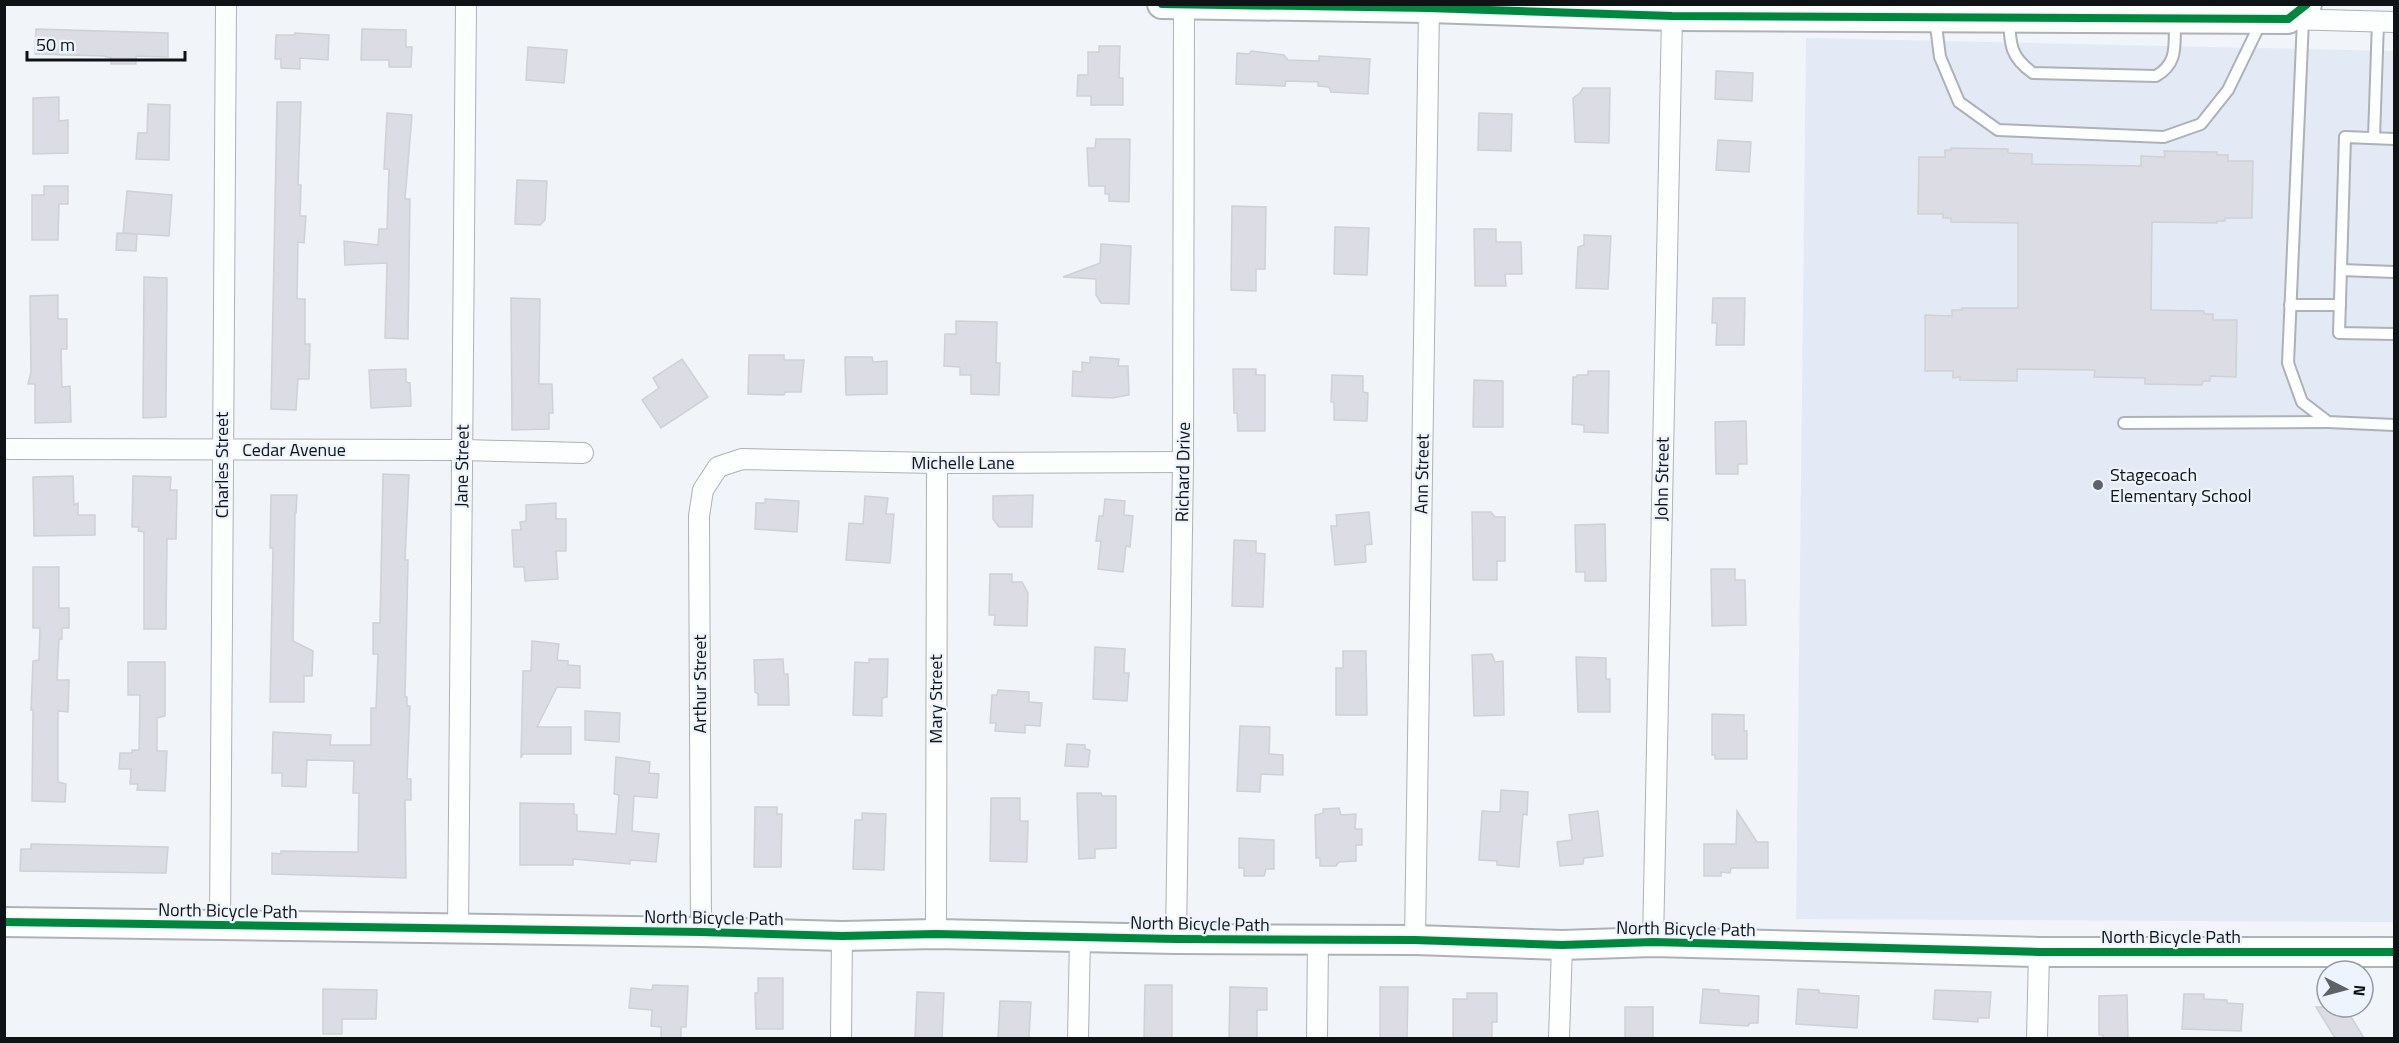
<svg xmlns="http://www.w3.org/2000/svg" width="2399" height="1043" font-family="'Titillium Web',sans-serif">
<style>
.built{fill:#e3eaf5}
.building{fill:#dbdce4;stroke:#cfd1d5;stroke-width:1.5}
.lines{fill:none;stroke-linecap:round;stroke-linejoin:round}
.lane-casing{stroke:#aeb1b5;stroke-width:14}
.street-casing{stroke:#aeb1b5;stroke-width:22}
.secondary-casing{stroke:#aeb1b5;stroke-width:32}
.lane{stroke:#fdfefe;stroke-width:10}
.street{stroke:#fdfefe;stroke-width:20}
.secondary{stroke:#fdfefe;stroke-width:28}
.cycleway-casing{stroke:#edf4fe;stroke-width:11}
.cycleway{stroke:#00873e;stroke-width:8}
.poi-dot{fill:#5f6266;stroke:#edf4fe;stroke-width:2}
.labels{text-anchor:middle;stroke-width:4.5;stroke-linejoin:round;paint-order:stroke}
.street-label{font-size:18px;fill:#101316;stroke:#edf4fe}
.poi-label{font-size:18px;fill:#101316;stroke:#edf4fe;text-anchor:start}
</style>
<rect width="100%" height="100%" fill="#f1f5fa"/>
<!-- built -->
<polygon class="built" points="1806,38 2394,51 2394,922 1796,919"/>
<!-- building -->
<g class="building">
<polygon points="36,29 168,33 168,57 136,56 136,64 111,64 111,58 104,56 35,54"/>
<polygon points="362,29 406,30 406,47 412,47 411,67 389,67 389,60 361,60"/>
<polygon points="295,33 329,35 328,60 300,58 300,69 281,68 281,59 275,59 276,35 295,35"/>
<polygon points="1099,46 1120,46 1119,78 1123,78 1123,105 1091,105 1091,96 1077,96 1078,75 1088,75 1088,52 1099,52"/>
<polygon points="528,47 567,50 564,83 526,80"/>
<polygon points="1251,51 1284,55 1288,60 1319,61 1319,56 1370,59 1368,94 1331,92 1329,87 1318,86 1318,82 1286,81 1285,86 1236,84 1237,53 1249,54"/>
<polygon points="1716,71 1753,73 1752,101 1715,99"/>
<polygon points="1583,88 1610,88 1609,143 1575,142 1573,98 1580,93"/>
<polygon points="59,97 59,121 68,120 68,153 33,154 33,98"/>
<polygon points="277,102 301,102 298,185 301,185 300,216 306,216 304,243 298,242 297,299 305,299 305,344 310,344 309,379 298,379 296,410 271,409"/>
<polygon points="148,104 170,105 169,160 136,159 138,133 147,133"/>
<polygon points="387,113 412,115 405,199 410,199 408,339 385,338 387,263 345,265 344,241 378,245 379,229 387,229 389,169 384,169"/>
<polygon points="1479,113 1512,114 1511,151 1478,150"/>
<polygon points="1096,139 1130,139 1129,202 1109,201 1109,194 1105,194 1105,186 1089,186 1087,148 1095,148"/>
<polygon points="1718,140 1751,142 1749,172 1716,170"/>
<polygon points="1951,148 2008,149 2008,153 2032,154 2032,164 2141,166 2141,156 2165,157 2164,151 2217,152 2217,155 2228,155 2228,161 2253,161 2252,218 2225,218 2225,221 2217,221 2217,223 2152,222 2151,310 2204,311 2204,314 2213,314 2213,320 2237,320 2236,377 2210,376 2210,381 2203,381 2202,385 2145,384 2145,378 2094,377 2095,370 2017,369 2017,381 1960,380 1960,377 1953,378 1953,371 1925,371 1925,315 1952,316 1952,310 1962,310 1962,308 2018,308 2018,223 1951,222 1951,218 1943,218 1943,214 1918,214 1919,157 1945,157 1945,150 1951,150"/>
<polygon points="517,180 547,181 545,220 540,225 515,224"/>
<polygon points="44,186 68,186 68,204 59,204 58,240 32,240 32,195 44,195"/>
<polygon points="127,191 172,195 169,236 123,233"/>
<polygon points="1232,206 1266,207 1265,269 1256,269 1256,291 1231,290"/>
<polygon points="1335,227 1369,228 1367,275 1334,274"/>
<polygon points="1474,229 1496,229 1496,242 1521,242 1522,274 1505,274 1506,286 1475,286"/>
<polygon points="117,233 137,234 136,251 116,250"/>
<polygon points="1584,235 1611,236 1608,289 1576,288 1578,247 1584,245"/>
<polygon points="1101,244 1131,246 1129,304 1101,303 1096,295 1096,279 1063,277 1100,263"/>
<polygon points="144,277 167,278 166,417 143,418"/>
<polygon points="58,295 58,319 67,319 67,349 61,349 62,387 70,386 71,422 35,423 35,384 28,384 31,372 30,296"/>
<polygon points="511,298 540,299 539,384 552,384 553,413 549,413 549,429 512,430"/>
<polygon points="1713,298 1745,298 1744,345 1716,345 1717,323 1712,323"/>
<polygon points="956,321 997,322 996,363 1000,363 999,395 971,394 971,375 960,375 960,367 944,366 945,334 956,334"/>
<polygon points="749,355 784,355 784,360 804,360 801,392 785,392 784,395 748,394"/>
<polygon points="845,357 872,357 873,362 887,361 887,394 846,395"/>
<polygon points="1090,357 1119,359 1118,366 1128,366 1129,395 1113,398 1072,396 1073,371 1082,372 1082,362 1090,363"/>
<polygon points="682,359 708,397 661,428 642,400 659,388 653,378"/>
<polygon points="406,369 406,382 410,383 411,406 371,408 369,370"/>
<polygon points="1233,369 1256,369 1256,375 1265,375 1265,431 1238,431 1237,413 1234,413"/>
<polygon points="1588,371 1609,371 1608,433 1584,432 1584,425 1572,424 1573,377 1577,377 1577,375 1588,375"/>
<polygon points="1332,375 1363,376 1363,392 1368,393 1367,421 1334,420 1334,402 1331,402"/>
<polygon points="1474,380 1503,381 1503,427 1473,427"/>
<polygon points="1746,421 1747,464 1738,464 1738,474 1716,474 1715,422"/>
<polygon points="383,474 409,475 405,560 408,560 405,697 407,697 407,706 410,706 407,779 411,779 411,800 405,800 406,878 272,874 272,853 281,854 281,851 358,852 359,793 353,793 354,761 307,760 306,787 282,786 282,773 272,773 273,732 331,735 330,745 371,745 371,708 376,708 378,654 373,654 373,623 380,623"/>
<polygon points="73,476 74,505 78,503 78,515 95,515 95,535 34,536 33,477"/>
<polygon points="133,476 171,477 170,490 177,490 176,539 167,539 166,629 144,629 144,532 138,531 139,527 132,527"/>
<polygon points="271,495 297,495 296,513 295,513 293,641 313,651 312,676 304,676 304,702 270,702 273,548 270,548"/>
<polygon points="1033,495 1032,527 999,527 993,519 993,496"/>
<polygon points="865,496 888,498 886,514 894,514 890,563 846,560 849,523 863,524"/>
<polygon points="765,499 799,501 797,532 755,529 756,503 765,503"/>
<polygon points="1105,499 1125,501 1124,515 1133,516 1130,547 1126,546 1123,572 1098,569 1101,541 1096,541 1099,516 1103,516"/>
<polygon points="556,503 556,519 566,519 566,551 556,551 558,579 525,581 524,567 514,567 512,530 521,530 520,522 526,521 526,505"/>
<polygon points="1369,512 1372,544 1365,545 1366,562 1335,565 1331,526 1337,526 1336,515"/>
<polygon points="1472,512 1491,512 1495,517 1505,517 1505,561 1497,561 1497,580 1473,580"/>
<polygon points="1605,524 1606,581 1585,581 1585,572 1576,572 1575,525"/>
<polygon points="1234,540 1256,541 1256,553 1265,554 1263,607 1232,606"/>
<polygon points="33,567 59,567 59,608 69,608 69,628 62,628 62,639 59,639 57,680 69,680 68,712 58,711 58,782 66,784 65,802 32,801 33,710 31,710 33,661 39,660 40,628 33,628"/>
<polygon points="1711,569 1735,569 1735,580 1745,580 1746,625 1712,626"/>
<polygon points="990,574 1012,574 1012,582 1022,582 1028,593 1027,626 994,625 995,615 989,615"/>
<polygon points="532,641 559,644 557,660 568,661 568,665 580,666 580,688 557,687 537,727 571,727 571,754 523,754 521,758 523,671 531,671"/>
<polygon points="1095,647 1125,649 1124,673 1129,673 1127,701 1093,699"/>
<polygon points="1343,651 1366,651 1367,715 1336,715 1336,668 1343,668"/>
<polygon points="1492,654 1495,662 1503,661 1504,715 1474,716 1472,655"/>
<polygon points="1576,657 1606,658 1606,679 1610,679 1610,712 1578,712"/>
<polygon points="783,659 784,674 788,674 789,705 758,705 758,694 755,692 754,660"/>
<polygon points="869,659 888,659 887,697 882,698 882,716 853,715 855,662 869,663"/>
<polygon points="128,662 165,662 165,716 157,718 157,751 167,751 165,791 137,790 138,784 130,784 131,769 119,769 120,753 132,753 132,750 139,750 140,695 128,695"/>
<polygon points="998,690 1029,692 1029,702 1042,703 1040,726 1025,725 1025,733 995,731 996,723 990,723 992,695 997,695"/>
<polygon points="585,711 620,713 619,742 585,740"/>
<polygon points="1712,714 1744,715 1744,731 1747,731 1747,759 1715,759 1715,755 1712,755"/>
<polygon points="1240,726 1270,727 1269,754 1283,755 1283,775 1261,774 1260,792 1237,791"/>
<polygon points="1067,744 1085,745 1085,749 1090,750 1088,767 1065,766"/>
<polygon points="616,757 650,762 649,773 659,774 657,798 634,796 632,831 659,834 656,862 630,860 630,864 573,859 573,865 520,865 520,803 574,804 574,814 577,815 577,831 616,834 619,795 614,794"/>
<polygon points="1501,790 1528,792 1527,815 1523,814 1519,867 1497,865 1497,861 1479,860 1482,811 1500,812"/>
<polygon points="1077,793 1101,793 1102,796 1116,796 1116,848 1095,849 1095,858 1079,859"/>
<polygon points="991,798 1020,798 1020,821 1028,821 1027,862 990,861"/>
<polygon points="755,807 777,807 777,814 782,814 781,867 754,867"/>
<polygon points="1339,808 1341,815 1356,814 1355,829 1362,829 1362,845 1356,845 1356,861 1339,862 1336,866 1320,866 1320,858 1316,858 1315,815 1323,813 1323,809"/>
<polygon points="1598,811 1603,856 1584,858 1583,864 1560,866 1557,842 1572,840 1569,815"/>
<polygon points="1737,811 1757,842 1768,842 1768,868 1731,868 1730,873 1721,872 1721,876 1704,876 1704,844 1736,844"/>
<polygon points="862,813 886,814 884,870 853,869 855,820 862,820"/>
<polygon points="1239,838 1274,840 1274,869 1266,869 1264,876 1244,876 1244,868 1239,868"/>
<polygon points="31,844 168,847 166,873 20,871 21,849 31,849"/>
<polygon points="758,978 783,978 783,1029 756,1029 755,993 758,993"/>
<polygon points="653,985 688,986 686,1027 681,1027 681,1038 661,1038 661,1027 651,1026 652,1010 629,1008 631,988 652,990"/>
<polygon points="1145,985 1172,985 1172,1038 1144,1038"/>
<polygon points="1230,987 1267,988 1267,1010 1257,1010 1257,1038 1229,1038"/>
<polygon points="1380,987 1408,987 1407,1038 1380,1038"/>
<polygon points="323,989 377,990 376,1019 342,1019 342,1034 323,1034"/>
<polygon points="1703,989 1719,990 1719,993 1759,996 1758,1023 1750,1023 1748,1026 1700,1023"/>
<polygon points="1798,989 1819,990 1819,993 1859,996 1857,1028 1796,1024"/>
<polygon points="1935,990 1991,992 1989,1018 1978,1018 1978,1022 1933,1019"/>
<polygon points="917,992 944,993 942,1038 915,1038"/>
<polygon points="1467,993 1497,993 1497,1022 1492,1022 1492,1038 1453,1038 1453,999 1467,999"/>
<polygon points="2184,994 2204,994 2204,999 2227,1000 2227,1003 2243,1004 2241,1031 2182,1029"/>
<polygon points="2127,995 2128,1038 2103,1038 2103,1035 2099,1035 2099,996"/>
<polygon points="1000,1001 1031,1002 1029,1038 998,1038"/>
<rect x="1625" y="1007" width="28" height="31"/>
<polygon points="2316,1007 2345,1007 2364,1038 2335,1038"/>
</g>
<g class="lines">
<defs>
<g id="lane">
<polyline points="1935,18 1940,57 1959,102 1998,130 2164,137 2201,124 2228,90 2261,22"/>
<path d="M2009,18C2010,44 2010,57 2033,73L2156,76C2179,63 2174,44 2175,20"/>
<polyline points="2303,20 2288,363 2302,402 2328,422 2394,425"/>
<polyline points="2374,137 2378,22"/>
<polyline points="2394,139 2345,137 2339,333 2394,334"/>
<polyline points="2341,270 2394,272"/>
<polyline points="2290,305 2340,305"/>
<polyline points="2124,423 2328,422"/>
</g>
<g id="street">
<polyline points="2288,19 2394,22"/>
<polyline points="4,449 463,450 583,453"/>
<polyline points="220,926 226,4"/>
<polyline points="458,928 466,4"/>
<polyline points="701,932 699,516 703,490 718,467 742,459 937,463 1183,462"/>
<polyline points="936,934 937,463"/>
<polyline points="1176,939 1183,462 1184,5"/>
<polyline points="1415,940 1429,8"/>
<polyline points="1653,942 1672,16"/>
<polyline points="841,1038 842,936"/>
<polyline points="1078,1038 1080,937"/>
<polyline points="1317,1038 1318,940"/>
<polyline points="1559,1038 1562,945"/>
<polyline points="2037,1038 2039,952"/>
</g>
<g id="secondary">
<polyline points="1162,4 1429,8 1672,16 2288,19 2307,4"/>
<polyline points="4,922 701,932 842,936 936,934 1176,939 1415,940 1562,945 1653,942 2039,952 2394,952"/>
</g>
</defs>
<!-- lane casing -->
<use href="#lane" class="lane-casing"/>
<!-- street casing -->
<use href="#street" class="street-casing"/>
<!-- secondary casing -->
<use href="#secondary" class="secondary-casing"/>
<!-- lane -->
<use href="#lane" class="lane"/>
<!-- street -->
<use href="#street" class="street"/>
<!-- secondary -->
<use href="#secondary" class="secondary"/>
<defs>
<g id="cycleway">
<polyline points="1162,4 1429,8 1672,16 2288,19 2307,4"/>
<polyline points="4,922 701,932 842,936 936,934 1176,939 1415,940 1562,945 1653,942 2039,952 2394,952"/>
</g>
</defs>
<!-- cycleway casing -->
<use href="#cycleway" class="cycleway-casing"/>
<!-- cycleway -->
<use href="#cycleway" class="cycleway"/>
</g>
<!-- markers -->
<circle class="poi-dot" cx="2098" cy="485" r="6"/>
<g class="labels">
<!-- street labels -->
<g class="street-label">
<text x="294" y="456">Cedar Avenue</text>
<text x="963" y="469">Michelle Lane</text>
<text transform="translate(222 465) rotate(-90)" y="6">Charles Street</text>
<text transform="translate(462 466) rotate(-89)" y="6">Jane Street</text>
<text transform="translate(1183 472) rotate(-89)" y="6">Richard Drive</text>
<text transform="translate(1422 474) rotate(-89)" y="6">Ann Street</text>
<text transform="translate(1662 479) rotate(-89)" y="6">John Street</text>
<text transform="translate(700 684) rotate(-90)" y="6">Arthur Street</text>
<text transform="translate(936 699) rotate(-90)" y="6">Mary Street</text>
<text transform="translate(228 911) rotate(1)" y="6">North Bicycle Path</text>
<text transform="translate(714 918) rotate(1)" y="6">North Bicycle Path</text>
<text transform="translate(1200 924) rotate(1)" y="6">North Bicycle Path</text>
<text transform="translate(1686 929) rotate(1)" y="6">North Bicycle Path</text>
<text x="2171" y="943">North Bicycle Path</text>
</g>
<!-- poi labels -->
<g class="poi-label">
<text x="2110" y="481">Stagecoach<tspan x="2110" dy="21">Elementary School</tspan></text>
</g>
</g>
<!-- border -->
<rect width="2399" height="1043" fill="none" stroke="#101316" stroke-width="12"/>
<!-- north arrow -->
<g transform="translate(2345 989) rotate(96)"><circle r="28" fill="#edf4fe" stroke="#959aa1" stroke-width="1.5"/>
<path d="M0-4.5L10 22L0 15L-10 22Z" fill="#5f6266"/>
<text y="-9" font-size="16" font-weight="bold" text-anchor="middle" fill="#101316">N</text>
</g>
<!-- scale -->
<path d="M27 51v9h158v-9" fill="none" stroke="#101316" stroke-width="3"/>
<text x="36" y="51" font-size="18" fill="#101316" stroke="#edf4fe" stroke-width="4.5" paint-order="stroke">50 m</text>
</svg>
